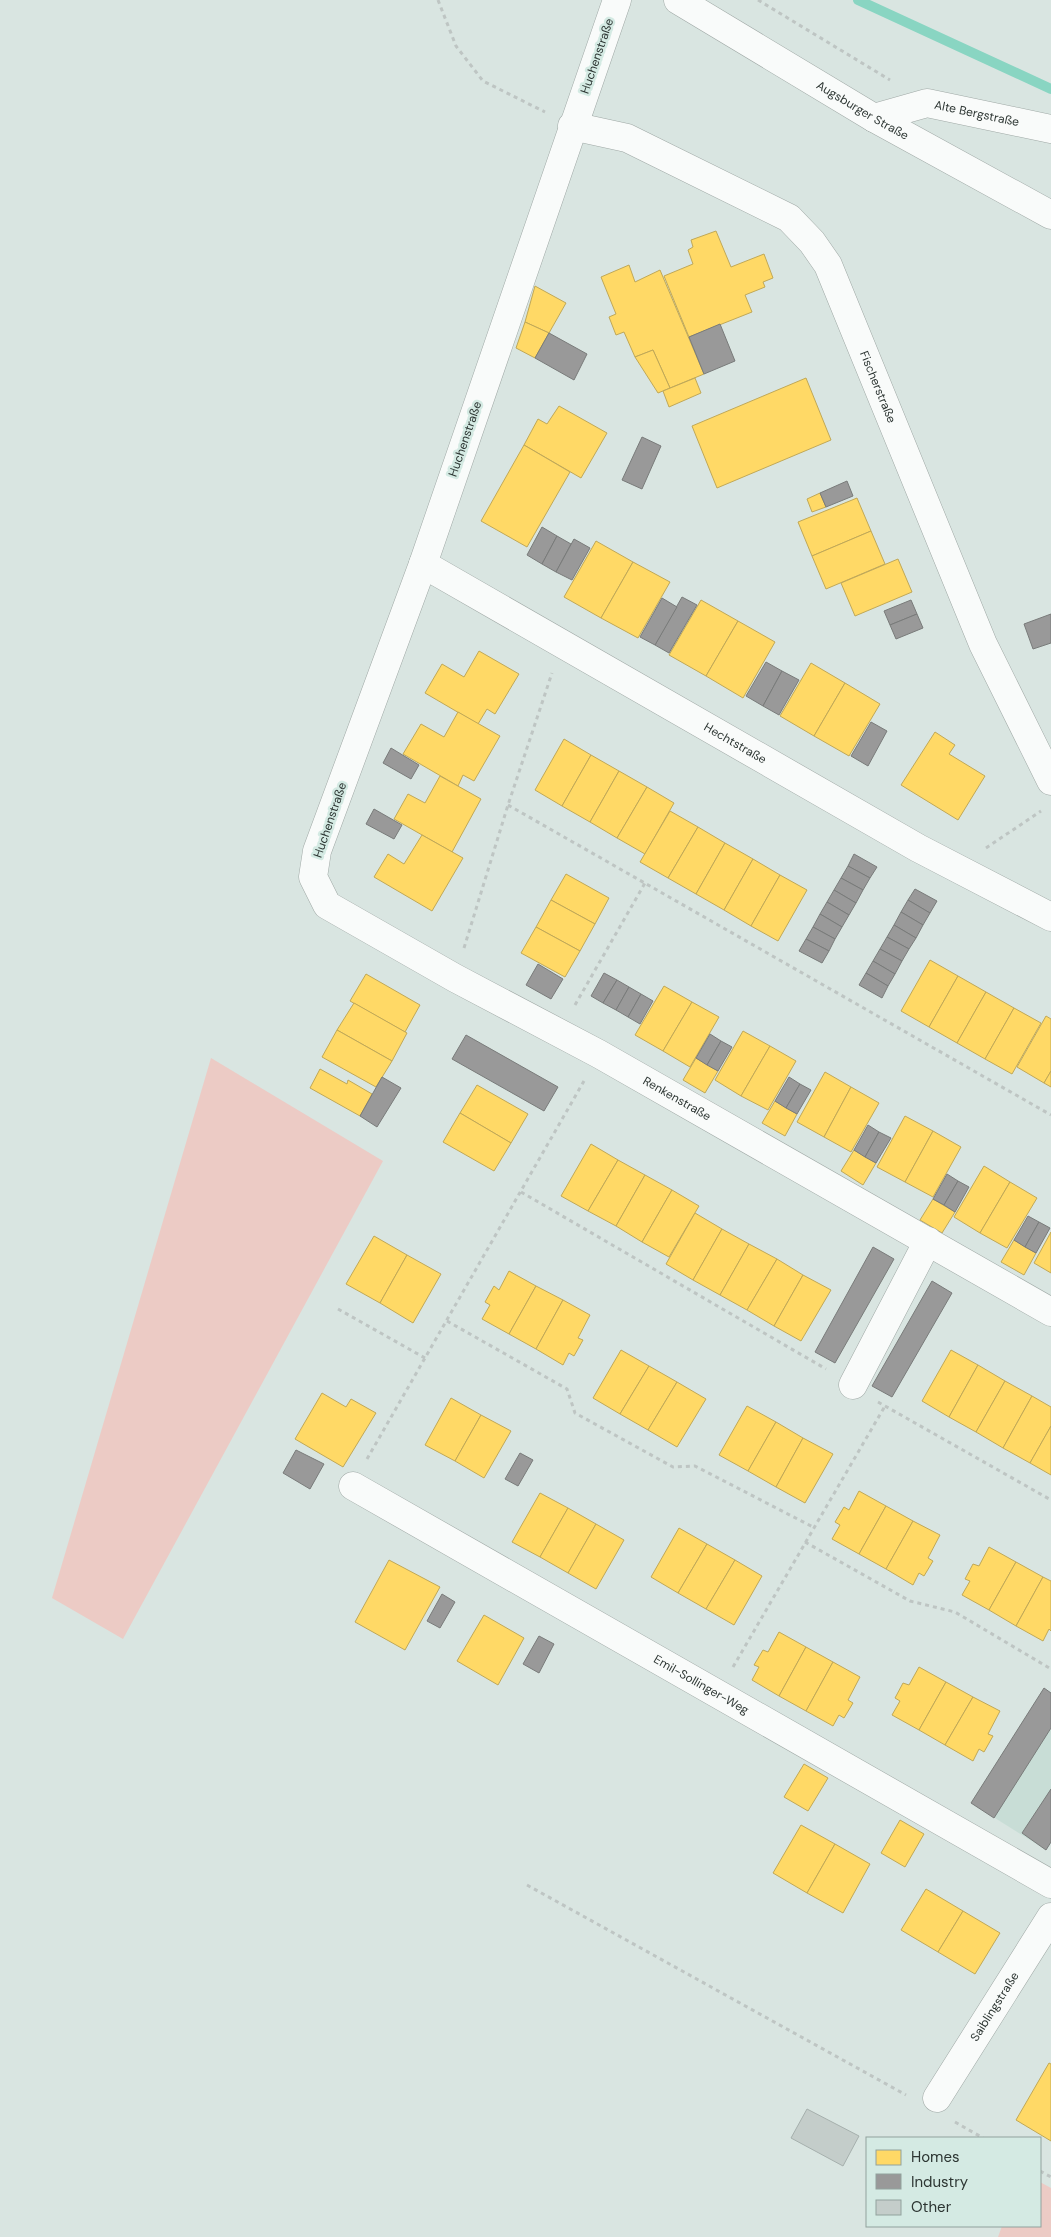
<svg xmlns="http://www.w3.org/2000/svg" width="1051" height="2237" font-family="'DM Sans',sans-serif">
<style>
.built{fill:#c8ddd6}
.green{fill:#eccbc5}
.homes{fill:#ffd966;stroke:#c0a857}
.industry{fill:#999;stroke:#797b7a}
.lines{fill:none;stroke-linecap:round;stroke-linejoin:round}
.stream{stroke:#89d5c2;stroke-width:10}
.building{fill:#c4cdca;stroke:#a6b0ad}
.minor-casing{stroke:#9fa8a5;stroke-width:29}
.path{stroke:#bec5c3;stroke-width:3;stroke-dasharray:4 4;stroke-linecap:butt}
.minor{stroke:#f9fbfa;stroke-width:28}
.labels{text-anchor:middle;stroke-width:5;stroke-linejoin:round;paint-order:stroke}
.street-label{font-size:12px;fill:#2d3633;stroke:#d4eae3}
</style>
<rect width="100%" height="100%" fill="#d9e5e1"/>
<!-- built -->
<polygon class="built" points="1044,1688 1051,1693 1051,1842 1046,1850 971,1803"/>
<!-- green -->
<g class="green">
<polygon points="211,1058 383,1161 123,1639 52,1598"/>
<polygon points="1040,2182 1051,2188 1051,2237 998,2237 1002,2226 1040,2226"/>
</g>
<!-- homes -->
<g class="homes">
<polygon points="716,231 731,267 764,254 773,278 763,282 765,287 745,295 752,312 689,337 664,276 693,264 688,250 693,247 691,240"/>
<polygon points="629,265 635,282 660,270 704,374 670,388 653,350 635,357 624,332 616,335 609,317 616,314 601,277"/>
<polygon points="535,286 566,303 549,333 525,322"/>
<polygon points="525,322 549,333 535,358 516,348"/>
<polygon points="653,350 670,388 658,393 635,357"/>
<polygon points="695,378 701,393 669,407 663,391"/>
<polygon points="806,378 831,440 717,488 692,426"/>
<polygon points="559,406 607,433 581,478 524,445 538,419 547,424"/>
<polygon points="524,445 570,472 527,547 481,521"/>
<polygon points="820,493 826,507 812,512 807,499"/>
<polygon points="857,498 871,531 812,556 798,522"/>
<polygon points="871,531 885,564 826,589 812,556"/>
<polygon points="596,541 633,562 601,618 564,597"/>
<polygon points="898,559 912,592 855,616 841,583"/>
<polygon points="633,562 670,582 638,638 601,618"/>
<polygon points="701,600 738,621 706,676 669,655"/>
<polygon points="738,621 775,642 743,698 706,676"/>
<polygon points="479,651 519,674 495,714 487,709 478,724 425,693 442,664 464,677"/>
<polygon points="811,663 845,683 814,736 780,716"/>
<polygon points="845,683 880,704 849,756 814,736"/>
<polygon points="458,712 500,736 474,781 463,775 458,786 403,754 421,724 444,737"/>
<polygon points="935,732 955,745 949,754 985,776 958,820 901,785"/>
<polygon points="564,739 591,755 562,806 535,790"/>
<polygon points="591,755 619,771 590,822 562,806"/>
<polygon points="619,771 647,787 617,838 590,822"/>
<polygon points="440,776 481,799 452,852 394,819 408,794 425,803"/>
<polygon points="647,787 674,803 645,854 617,838"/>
<polygon points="670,811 698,827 668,878 640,862"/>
<polygon points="698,827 725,843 696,894 668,878"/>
<polygon points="422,835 463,858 432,911 374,877 388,854 404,864"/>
<polygon points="725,843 753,859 724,910 696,894"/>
<polygon points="753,859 780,875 751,926 724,910"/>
<polygon points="566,874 609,898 595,924 551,900"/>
<polygon points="780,875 807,890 778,941 751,926"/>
<polygon points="551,900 595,924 580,951 536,927"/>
<polygon points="536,927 580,951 565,977 521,953"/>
<polygon points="930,960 958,976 929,1027 901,1011"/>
<polygon points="366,974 420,1005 405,1032 350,1001"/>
<polygon points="958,976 986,992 957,1043 929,1027"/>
<polygon points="664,986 692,1002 663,1051 635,1035"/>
<polygon points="986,992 1014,1008 985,1059 957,1043"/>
<polygon points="692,1002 719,1017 690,1067 663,1051"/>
<polygon points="354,1003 407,1033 392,1061 337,1030"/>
<polygon points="1014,1008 1041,1023 1012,1074 985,1059"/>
<polygon points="1046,1016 1051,1019 1051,1071 1044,1083 1017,1067"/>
<polygon points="337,1030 392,1061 376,1087 322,1057"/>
<polygon points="743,1031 770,1046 741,1096 715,1080"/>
<polygon points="770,1046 796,1061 768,1110 741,1096"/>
<polygon points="696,1058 718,1071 705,1093 683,1080"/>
<polygon points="320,1069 347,1084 348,1080 372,1094 360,1116 310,1088"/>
<polygon points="1051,1071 1051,1087 1044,1083"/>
<polygon points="825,1072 851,1087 824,1137 797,1122"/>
<polygon points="477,1085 528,1114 511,1143 460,1113"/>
<polygon points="851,1087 879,1103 851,1152 824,1137"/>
<polygon points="775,1101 797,1114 785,1136 762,1123"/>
<polygon points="460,1113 511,1143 494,1171 443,1142"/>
<polygon points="905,1116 933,1131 905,1182 877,1167"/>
<polygon points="933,1131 961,1147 933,1197 905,1182"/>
<polygon points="591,1144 618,1160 588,1211 561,1196"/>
<polygon points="854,1150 876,1163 863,1185 841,1171"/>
<polygon points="618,1160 645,1175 616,1226 588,1211"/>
<polygon points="984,1166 1010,1182 980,1233 954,1217"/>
<polygon points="645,1175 672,1190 642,1242 616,1226"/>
<polygon points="1010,1182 1037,1198 1007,1248 980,1233"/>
<polygon points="672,1190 699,1206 669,1257 642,1242"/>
<polygon points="933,1199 955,1212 942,1233 920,1220"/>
<polygon points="695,1213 722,1229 693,1280 666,1264"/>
<polygon points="722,1229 749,1244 720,1295 693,1280"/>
<polygon points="1051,1232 1051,1273 1034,1263"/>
<polygon points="374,1236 407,1255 380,1303 346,1284"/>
<polygon points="1014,1240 1036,1253 1024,1275 1001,1262"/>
<polygon points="749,1244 777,1259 747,1310 720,1295"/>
<polygon points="407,1255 441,1274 413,1323 380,1303"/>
<polygon points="777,1259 803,1275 774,1326 747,1310"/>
<polygon points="509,1271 536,1286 509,1334 482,1319 490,1305 485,1302 494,1286 499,1290"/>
<polygon points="803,1275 831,1290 801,1341 774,1326"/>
<polygon points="536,1286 563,1300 536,1349 509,1334"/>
<polygon points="563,1300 590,1315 578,1338 583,1340 574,1356 569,1353 563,1365 536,1349"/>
<polygon points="621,1350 649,1366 620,1414 593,1398"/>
<polygon points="951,1350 978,1365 949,1417 922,1401"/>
<polygon points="978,1365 1005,1381 976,1432 949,1417"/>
<polygon points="649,1366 677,1382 648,1430 620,1414"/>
<polygon points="1005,1381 1032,1396 1003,1448 976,1432"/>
<polygon points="677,1382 706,1399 677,1447 648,1430"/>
<polygon points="322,1393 346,1407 351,1399 376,1413 343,1467 295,1439"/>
<polygon points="1032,1396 1051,1407 1051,1426 1030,1463 1003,1448"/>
<polygon points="451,1398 481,1415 455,1461 425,1445"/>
<polygon points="747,1406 776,1422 748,1471 719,1455"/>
<polygon points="481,1415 511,1431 484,1478 455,1461"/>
<polygon points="776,1422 803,1438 776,1487 748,1471"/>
<polygon points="1051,1426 1051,1475 1030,1463"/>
<polygon points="803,1438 833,1454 805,1503 776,1487"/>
<polygon points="859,1491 886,1506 859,1554 832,1539 840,1525 835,1522 844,1507 849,1510"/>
<polygon points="540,1493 568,1508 540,1557 512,1542"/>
<polygon points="886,1506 913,1521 886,1569 859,1554"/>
<polygon points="568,1508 596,1524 568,1573 540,1557"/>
<polygon points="913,1521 940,1535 928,1558 933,1561 924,1576 919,1573 913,1585 886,1569"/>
<polygon points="596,1524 624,1540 596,1589 568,1573"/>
<polygon points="679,1528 707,1544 678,1593 651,1577"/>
<polygon points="707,1544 735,1560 706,1609 678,1593"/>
<polygon points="989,1547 1016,1562 989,1610 962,1595 970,1581 965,1579 973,1564 979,1566"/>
<polygon points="389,1560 440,1587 405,1650 355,1622"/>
<polygon points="735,1560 762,1576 734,1625 706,1609"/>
<polygon points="1016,1562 1043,1577 1016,1626 989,1610"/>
<polygon points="1043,1577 1051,1581 1051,1631 1049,1629 1043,1641 1016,1626"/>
<polygon points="484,1615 524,1638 498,1685 457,1661"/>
<polygon points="779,1632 806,1647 779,1696 752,1680 759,1667 754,1665 763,1650 768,1652"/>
<polygon points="806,1647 833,1662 806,1711 779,1696"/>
<polygon points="833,1662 860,1677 848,1700 853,1703 844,1718 839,1715 833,1726 806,1711"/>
<polygon points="919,1667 946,1682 919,1730 892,1715 900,1701 895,1698 903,1683 909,1685"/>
<polygon points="946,1682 973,1697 945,1745 919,1730"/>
<polygon points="973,1697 1000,1711 988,1734 993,1736 984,1752 979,1749 973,1761 945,1745"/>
<polygon points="804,1764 828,1778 808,1811 784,1797"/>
<polygon points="900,1820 924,1834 905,1867 881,1853"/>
<polygon points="801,1825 835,1844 807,1893 773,1873"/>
<polygon points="835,1844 870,1864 843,1913 807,1893"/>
<polygon points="926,1889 963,1911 938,1952 901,1930"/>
<polygon points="963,1911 1000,1933 975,1974 938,1952"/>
<polygon points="1049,2063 1051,2064 1051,2141 1016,2120"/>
</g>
<!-- industry -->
<g class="industry">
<polygon points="720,324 735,361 704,374 689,337"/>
<polygon points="549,333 587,354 574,380 535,358"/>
<polygon points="642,437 661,446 642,489 622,480"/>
<polygon points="847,481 853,496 826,507 820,493"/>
<polygon points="542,527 557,536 542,564 527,555"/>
<polygon points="557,536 571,544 556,572 542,564"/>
<polygon points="574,539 590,548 572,580 556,572"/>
<polygon points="682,597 697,605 669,653 655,645"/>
<polygon points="662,598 677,607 655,645 640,637"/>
<polygon points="911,600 917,614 890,625 884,611"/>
<polygon points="917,614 923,628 896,639 890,625"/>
<polygon points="1051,614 1051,643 1033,649 1024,624"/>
<polygon points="766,662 782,671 763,706 746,696"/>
<polygon points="782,671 799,680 779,715 763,706"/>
<polygon points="871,722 887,731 868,766 851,756"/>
<polygon points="391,748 419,765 411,779 383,763"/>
<polygon points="374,809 402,825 394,839 366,824"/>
<polygon points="854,854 877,867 870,878 848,866"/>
<polygon points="848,866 870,878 863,890 841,878"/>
<polygon points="841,878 863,890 856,903 834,890"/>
<polygon points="915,889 937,901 930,913 908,900"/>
<polygon points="834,890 856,903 849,915 827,902"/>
<polygon points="908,900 930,913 923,925 901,912"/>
<polygon points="827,902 849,915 842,927 820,914"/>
<polygon points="901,912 923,925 916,938 894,925"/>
<polygon points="820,914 842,927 835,939 813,927"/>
<polygon points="894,925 916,938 909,949 887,937"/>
<polygon points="813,927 835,939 829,951 806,939"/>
<polygon points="887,937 909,949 902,961 880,949"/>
<polygon points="806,939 829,951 822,963 799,951"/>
<polygon points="880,949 902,961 895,974 873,961"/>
<polygon points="873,961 895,974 888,986 866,973"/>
<polygon points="538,964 563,979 551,999 526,985"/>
<polygon points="604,973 617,980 603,1003 591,996"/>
<polygon points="866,973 888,986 882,998 859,985"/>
<polygon points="617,980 629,987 616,1010 603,1003"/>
<polygon points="629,987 641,994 628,1017 616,1010"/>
<polygon points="641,994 653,1001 640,1024 628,1017"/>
<polygon points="710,1034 721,1041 707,1065 696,1058"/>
<polygon points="466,1035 558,1087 544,1111 452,1059"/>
<polygon points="721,1041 732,1047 718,1071 707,1065"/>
<polygon points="382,1077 401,1088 377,1127 360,1116"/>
<polygon points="789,1077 800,1084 786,1108 775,1101"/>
<polygon points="800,1084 811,1090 797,1114 786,1108"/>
<polygon points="868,1125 879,1132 865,1157 854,1150"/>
<polygon points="879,1132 891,1138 876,1163 865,1157"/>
<polygon points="947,1174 958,1181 944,1205 933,1199"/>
<polygon points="958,1181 969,1187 955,1212 944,1205"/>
<polygon points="1028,1216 1039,1222 1025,1247 1014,1240"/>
<polygon points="1039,1222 1050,1228 1036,1253 1025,1247"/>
<polygon points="873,1247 894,1259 835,1363 815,1352"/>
<polygon points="932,1281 952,1293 892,1397 872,1386"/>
<polygon points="296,1450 324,1464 310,1489 283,1473"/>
<polygon points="520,1453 533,1460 518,1486 505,1479"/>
<polygon points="442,1594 455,1602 440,1628 427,1621"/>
<polygon points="539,1636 554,1644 539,1673 523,1664"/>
<polygon points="1044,1688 1051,1693 1051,1728 994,1818 971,1803"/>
<polygon points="1051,1789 1051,1842 1046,1850 1022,1833"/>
</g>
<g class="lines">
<!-- stream -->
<polyline class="stream" points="858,0 1051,89"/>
</g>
<!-- building -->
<polygon class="building" points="807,2109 859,2136 843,2166 791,2138"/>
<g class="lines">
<defs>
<g id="minor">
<path id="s1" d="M617,0L423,564L317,851L313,877L327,905L455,978L599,1054L1051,1312"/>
<path id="s2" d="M678,0L874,118L1051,215"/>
<path id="s3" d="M874,118L927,103L1051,129"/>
<path id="s4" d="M572,126L627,138L789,218L812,242L828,265L983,644L1051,781"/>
<path id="s5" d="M423,564L918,848L1051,917"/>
<polyline points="853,1385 928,1241"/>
<path id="s6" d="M353,1486L1051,1884"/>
<path id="s7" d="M937,2098L1051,1917"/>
</g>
</defs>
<!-- minor casing -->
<use href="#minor" class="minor-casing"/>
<!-- path -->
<g class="path">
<polyline points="438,0 456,46 483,81 545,112"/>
<polyline points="758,0 890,80"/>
<polyline points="508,805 1051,1115"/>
<polyline points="986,848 1041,811"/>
<polyline points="464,948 508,805 552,673"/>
<polyline points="575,1005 645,883"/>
<polyline points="521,1192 826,1369"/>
<polyline points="338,1309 425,1358"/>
<polyline points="447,1321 567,1389 575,1413 673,1467 695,1466 813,1527"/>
<polyline points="878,1402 1051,1500"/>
<polyline points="367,1459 584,1081"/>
<polyline points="805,1542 910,1601 955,1612 1051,1669"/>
<polyline points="733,1667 885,1406"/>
<polyline points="527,1885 906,2095"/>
<polyline points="955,2122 983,2138"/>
<polyline points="1040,2171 1051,2177"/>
</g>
<!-- minor -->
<use href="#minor" class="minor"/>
</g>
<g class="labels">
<!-- street labels -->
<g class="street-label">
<text transform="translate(597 56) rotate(-71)" y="4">Huchenstraße</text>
<text dy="4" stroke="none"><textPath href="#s2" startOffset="215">Augsburger Straße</textPath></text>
<text dy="4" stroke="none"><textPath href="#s3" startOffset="106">Alte Bergstraße</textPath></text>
<text dy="4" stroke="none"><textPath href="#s4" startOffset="430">Fischerstraße</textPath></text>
<text transform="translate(465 439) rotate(-71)" y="4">Huchenstraße</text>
<text dy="4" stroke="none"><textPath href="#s5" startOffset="360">Hechtstraße</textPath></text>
<text transform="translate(330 820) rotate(-71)" y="4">Huchenstraße</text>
<text dy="4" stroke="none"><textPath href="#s1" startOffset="1360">Renkenstraße</textPath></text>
<text dy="4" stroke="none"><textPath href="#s6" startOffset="401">Emil-Sollinger-Weg</textPath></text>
<text dy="4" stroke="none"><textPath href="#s7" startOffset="108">Saiblingstraße</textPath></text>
</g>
</g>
<!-- legend -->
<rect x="866" y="2137" width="175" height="90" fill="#d4eae3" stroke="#91a29d"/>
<rect x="876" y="2150" width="25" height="15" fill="#ffd966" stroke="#91a29d"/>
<text x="911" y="2162" font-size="15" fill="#2d3633">Homes</text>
<rect x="876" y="2174" width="25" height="15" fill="#999999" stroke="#91a29d"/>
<text x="911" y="2187" font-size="15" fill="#2d3633">Industry</text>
<rect x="876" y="2200" width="25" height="15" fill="#c4cdca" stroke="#91a29d"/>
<text x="911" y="2212" font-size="15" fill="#2d3633">Other</text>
</svg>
